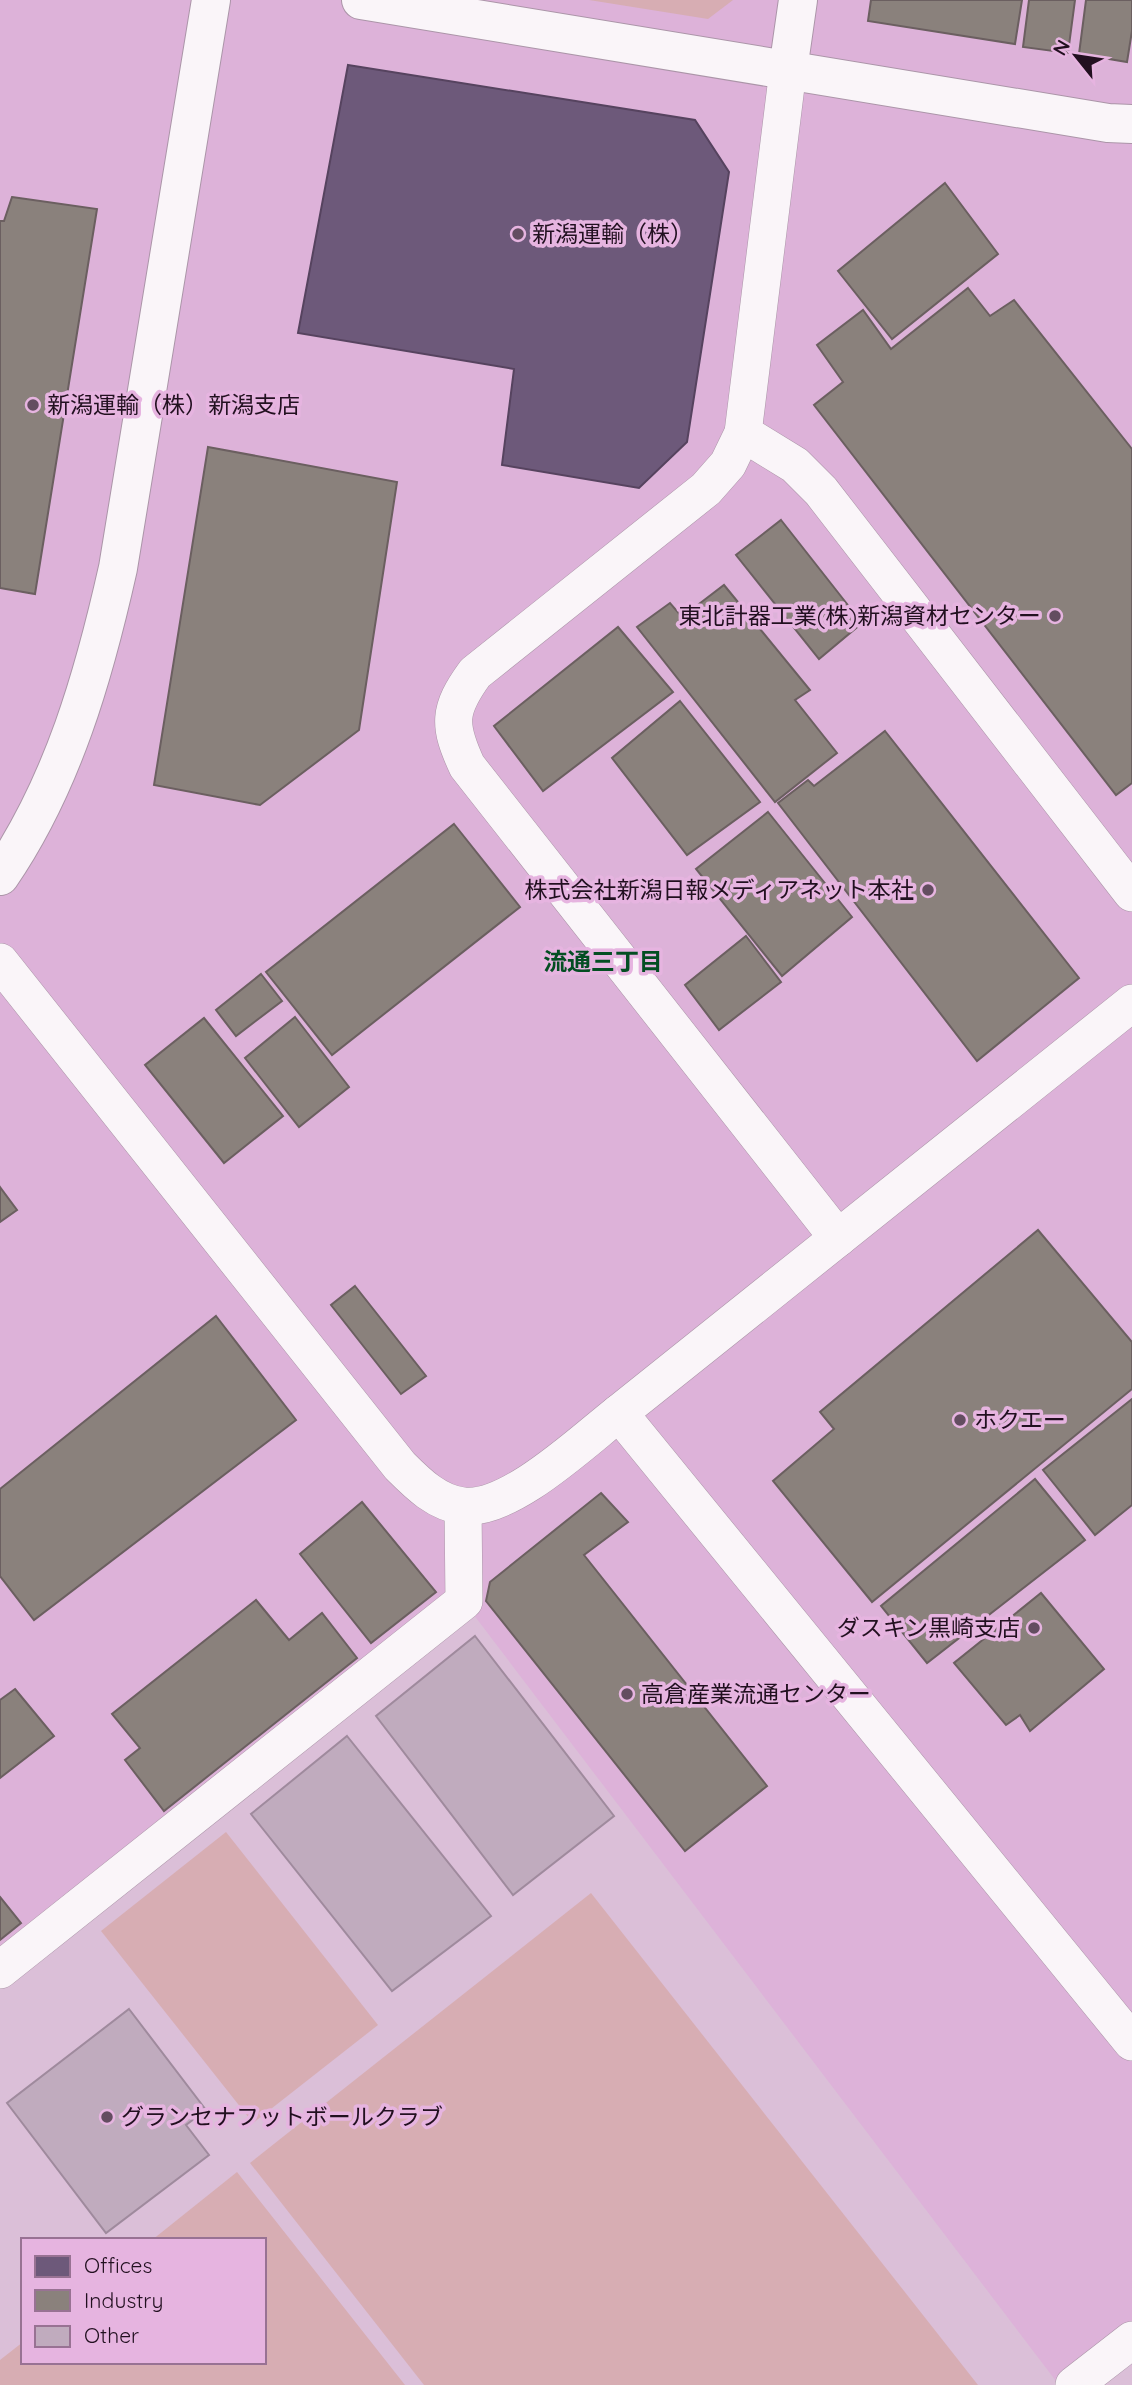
<svg xmlns="http://www.w3.org/2000/svg" width="1132" height="2385" font-family="Quicksand,'Noto Sans JP',sans-serif">
<style>
.built{fill:#ddb2d9}
.green{fill:#d7adb3}
.offices{fill:#6d597a;stroke:#56435f;stroke-width:2}
.industry{fill:#8a817c;stroke:#6b5f60;stroke-width:2}
.building{fill:#c0abbe;stroke:#9f8a9d;stroke-width:2}
.lines{fill:none;stroke-linecap:round;stroke-linejoin:round}
.street-casing{stroke:#ab95a8;stroke-width:38}
.secondary-casing{stroke:#ab95a8;stroke-width:40}
.street{stroke:#faf5f9;stroke-width:37}
.secondary{stroke:#faf5f9;stroke-width:38}
.poi-dot{fill:#634d60;stroke:#e6b4e0;stroke-width:2.5}
.labels{text-anchor:middle;stroke-width:7;stroke-linejoin:round;paint-order:stroke}
.poi-label{font-size:23px;fill:#221020;stroke:#e6b4e0;text-anchor:start}
.neighbourhood-label{font-size:24px;font-weight:bold;fill:#034e22;stroke:#e6b4e0}
</style>
<rect width="100%" height="100%" fill="#dbbfd8"/>
<!-- built -->
<polygon class="built" points="0,0 1132,0 1132,2340 1059,2385 464,1602 0,1971"/>
<!-- green -->
<g class="green">
<polygon points="589,0 733,0 708,19"/>
<polygon points="226,1832 378,2025 253,2123 101,1931"/>
<polygon points="591,1893 978,2385 424,2385 250,2163"/>
<polygon points="237,2172 405,2385 0,2385 0,2360 23,2342 23,2362 264,2362 264,2240 152,2240"/>
</g>
<!-- offices -->
<polygon class="offices" points="348,65 695,120 729,172 687,442 639,488 502,465 514,369 298,333"/>
<!-- industry -->
<g class="industry">
<polygon points="871,0 1022,0 1015,44 868,21"/>
<polygon points="1029,0 1075,0 1068,53 1023,47"/>
<polygon points="1086,0 1132,0 1132,31 1127,62 1079,54"/>
<polygon points="945,183 998,254 892,339 838,271"/>
<polygon points="12,197 97,209 35,594 0,588 0,221 4,221"/>
<polygon points="968,288 990,316 1014,300 1132,449 1132,783 1116,795 814,405 843,382 817,345 863,310 891,349"/>
<polygon points="208,447 397,482 359,730 260,805 154,785"/>
<polygon points="781,520 862,623 819,659 736,555"/>
<polygon points="724,585 810,690 795,700 837,753 775,802 637,627 670,603 682,617"/>
<polygon points="618,627 673,692 543,791 494,726"/>
<polygon points="680,701 760,802 687,855 612,758"/>
<polygon points="885,731 1079,978 977,1061 778,803 808,780 814,786"/>
<polygon points="768,812 852,917 782,976 696,869"/>
<polygon points="454,824 520,907 332,1055 266,972"/>
<polygon points="746,936 781,982 719,1030 685,985"/>
<polygon points="261,974 282,1001 236,1036 216,1010"/>
<polygon points="295,1017 349,1087 299,1127 245,1058"/>
<polygon points="204,1018 283,1116 224,1163 145,1065"/>
<polygon points="0,1187 17,1210 0,1222"/>
<polygon points="1038,1230 1132,1342 1132,1389 872,1602 773,1481 834,1429 820,1412"/>
<polygon points="355,1286 426,1376 401,1394 331,1305"/>
<polygon points="216,1316 296,1420 34,1620 0,1576 0,1489"/>
<polygon points="1132,1399 1132,1505 1095,1535 1043,1470"/>
<polygon points="1035,1479 1085,1540 927,1663 881,1606"/>
<polygon points="601,1493 628,1522 584,1555 767,1786 685,1851 486,1601 490,1582"/>
<polygon points="362,1502 436,1592 371,1643 300,1554"/>
<polygon points="1041,1593 1104,1669 1030,1731 1020,1715 1006,1725 954,1663"/>
<polygon points="256,1600 289,1640 322,1613 357,1658 164,1811 125,1760 140,1748 112,1714"/>
<polygon points="15,1689 54,1736 0,1778 0,1700"/>
<polygon points="0,1897 21,1923 0,1940"/>
</g>
<!-- building -->
<g class="building">
<polygon points="475,1636 614,1816 513,1895 376,1716"/>
<polygon points="347,1736 491,1916 392,1991 251,1814"/>
<polygon points="129,2009 206,2110 186,2125 209,2155 106,2233 7,2103"/>
</g>
<g class="lines">
<defs>
<g id="street">
<path d="M788,70L743,433L728,464L706,489L475,673C448,710 448,725 467,766L838,1238"/>
<polyline points="743,433 795,465 821,491 1132,893"/>
<path d="M0,962L400,1466C418,1484 437,1503 463,1506C509,1512 583,1441 619,1413L1132,1003"/>
<polyline points="619,1413 1132,2042"/>
<polyline points="0,1970 464,1601 463,1507"/>
<polyline points="1074,2385 1132,2340"/>
</g>
<g id="secondary">
<polyline points="361,0 1108,123 1132,124"/>
<polyline points="788,70 798,0"/>
<path d="M0,876C63,784 94,675 118,568L211,0"/>
</g>
</defs>
<!-- street casing -->
<use href="#street" class="street-casing"/>
<!-- secondary casing -->
<use href="#secondary" class="secondary-casing"/>
<!-- street -->
<use href="#street" class="street"/>
<!-- secondary -->
<use href="#secondary" class="secondary"/>
</g>
<!-- markers -->
<g class="poi-dot">
<circle cx="518" cy="234" r="7"/>
<circle cx="33" cy="405" r="7"/>
<circle cx="1055" cy="616" r="7"/>
<circle cx="928" cy="890" r="7"/>
<circle cx="960" cy="1420" r="7"/>
<circle cx="1034" cy="1628" r="7"/>
<circle cx="627" cy="1694" r="7"/>
<circle cx="107" cy="2117" r="7"/>
</g>
<g class="labels">
<!-- poi labels -->
<g class="poi-label">
<text x="532" y="242">新潟運輸（株）</text>
<text x="47" y="413">新潟運輸（株）新潟支店</text>
<text x="1041" y="624" text-anchor="end">東北計器工業(株)新潟資材センター</text>
<text x="914" y="898" text-anchor="end">株式会社新潟日報メディアネット本社</text>
<text x="974" y="1428">ホクエー</text>
<text x="1020" y="1636" text-anchor="end">ダスキン黒崎支店</text>
<text x="641" y="1702">高倉産業流通センター</text>
<text x="121" y="2125">グランセナフットボールクラブ</text>
</g>
<!-- neighbourhood labels -->
<g class="neighbourhood-label">
<text x="603" y="970">流通三丁目</text>
</g>
</g>
<!-- legend -->
<rect x="21" y="2238" width="245" height="126" fill="#e6b4e0" stroke="#987293" stroke-width="2"/>
<rect x="35" y="2256" width="35" height="21" fill="#6d597a" stroke="#987293" stroke-width="2"/>
<text x="84" y="2273" font-size="21" fill="#221020">Offices</text>
<rect x="35" y="2290" width="35" height="21" fill="#8a817c" stroke="#987293" stroke-width="2"/>
<text x="84" y="2308" font-size="21" fill="#221020">Industry</text>
<rect x="35" y="2326" width="35" height="21" fill="#c0abbe" stroke="#987293" stroke-width="2"/>
<text x="84" y="2343" font-size="21" fill="#221020">Other</text>
<!-- north arrow -->
<g transform="translate(1076 56) rotate(300)" stroke="#e6b4e0" stroke-width="5" paint-order="stroke">
<path d="M0-5L12 26L0 18L-12 26Z" fill="#221020"/>
<text y="-10" font-size="19" font-weight="bold" text-anchor="middle" fill="#221020">N</text>
</g>
</svg>
